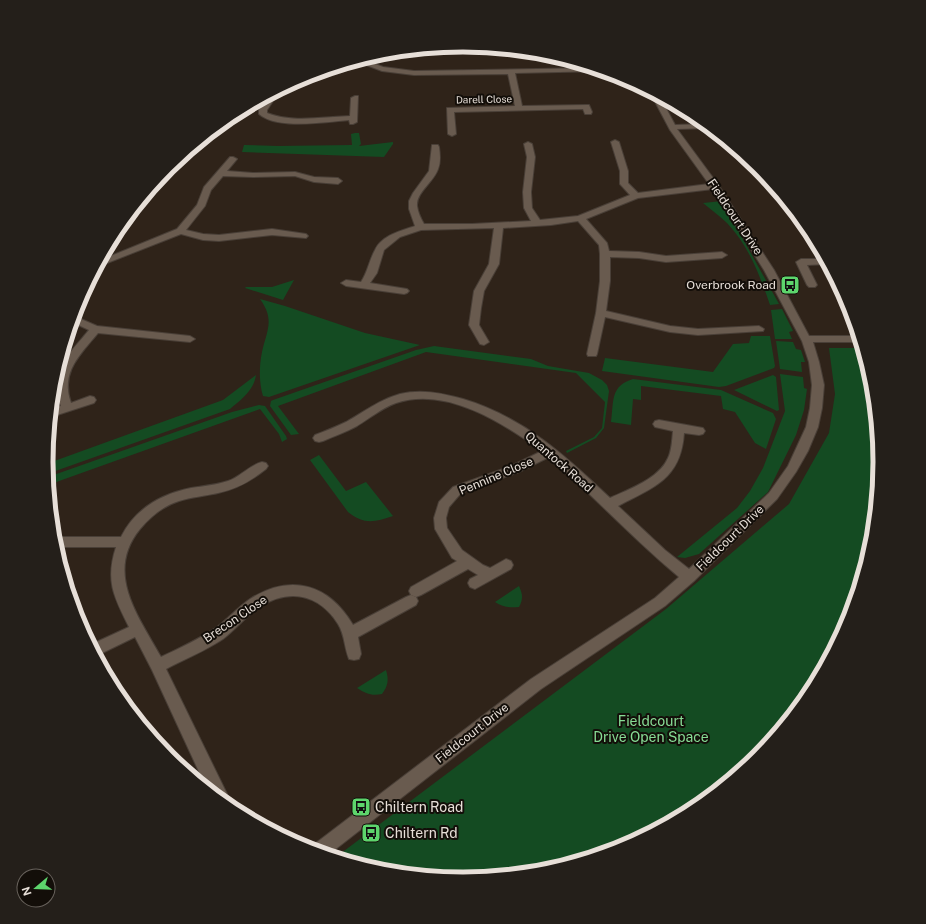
<svg xmlns="http://www.w3.org/2000/svg" width="926" height="924" font-family="'Public Sans',sans-serif">
<style>
.green{fill:#144b22}
.lines{fill:none;stroke-linecap:round;stroke-linejoin:round}
.stream-far1{stroke:#6f80a6;stroke-width:4.5}
.stream{stroke:#6f80a6;stroke-width:6}
.minor-casing{stroke:#493f37;stroke-width:2}
.minor{fill:#695b4f;fill-rule:evenodd}
.labels{text-anchor:middle;stroke-width:4;stroke-linejoin:round;paint-order:stroke}
.far-street-label{font-size:10px;fill:#e7dfd8;stroke:#130e09}
.street-label{font-size:12px;fill:#e7dfd8;stroke:#130e09}
.poi-label{font-size:12px;fill:#e7dfd8;stroke:#130e09;text-anchor:end}
.near-park-label{font-size:14px;fill:#87dc95;stroke:#130e09}
.near-poi-label{font-size:14px;fill:#e7dfd8;stroke:#130e09;text-anchor:start}
.rim{fill:none;stroke:#e7dfd8;stroke-width:5}
</style>
<rect width="100%" height="100%" fill="#2f2319"/>
<!-- green -->
<g class="green">
<polygon points="355,133 359,133 361,144 359,146 393,142 393,144 384,157 242,152 244,145 278,146 352,145 351,134"/>
<path d="M722,201L779,304L770,305C760,276 749,246 727,223C720,216 711,210 703,203Z"/>
<polygon points="294,280 283,300 245,288 246,287 272,287"/>
<path d="M260,299L285,306L365,333L420,345L269,397L263,396C259,383 259,366 262,352C267,330 275,320 260,299Z"/>
<polygon points="782,309 793,331 789,332 792,339 775,339 771,310"/>
<polygon points="751,336 770,336 775,366 774,368 726,386 719,387 602,371 605,358 713,372 733,344 749,343"/>
<polygon points="776,341 793,342 796,349 801,350 805,362 801,362 802,372 780,369"/>
<polygon points="434,346 531,359 548,366 589,373 602,380 607,385 609,391 604,428 596,438 567,453 566,451 594,437 602,428 605,402 576,373 426,352 278,406 299,434 291,435 270,406 271,401 273,400 416,350"/>
<polygon points="829,348 862,348 872,381 880,462 872,544 848,622 810,694 758,757 694,809 622,847 544,871 463,879 381,871 336,857 666,609 789,504 829,433 835,394"/>
<polygon points="780,374 803,377 804,388 807,389 804,410 796,435 768,492 699,554 685,558 677,557 737,508 750,491 763,468 785,411"/>
<path d="M256,375C254,390 241,400 230,409L47,474L46,464L223,400Z"/>
<polygon points="773,375 776,377 779,410 777,411 734,390"/>
<path d="M633,379L721,390L773,413L776,419L766,449L755,443L735,412L723,409L721,396L641,386V400L633,399L631,425L611,422C614,401 610,386 633,379Z"/>
<polygon points="259,405 265,406 286,436 287,439 282,442 279,434 260,409 48,485 48,477 232,412"/>
<path d="M319,455L346,491L366,482L393,516C375,522 364,525 348,512L310,460Z"/>
<path d="M519,586C523,595 523,599 519,607C509,608 503,607 495,602Z"/>
<path d="M386,670C389,680 388,686 382,694C372,696 366,694 357,688Z"/>
</g>
<g class="lines">
<!-- stream-far1 -->
<polyline class="stream-far1" points="869,370 876,419"/>
<!-- stream -->
<polyline class="stream" points="686,814 712,795"/>
<defs>
<g id="minor">
<polygon points="362,59 383,67 414,71 594,68 603,71 515,73 522,106 586,105 589,105 592,112 591,114 585,114 583,109 454,112 456,134 452,136 448,134 447,108 515,106 508,74 414,75 382,71 361,63 323,75 302,80 299,79"/>
<path d="M272,93L275,98L267,110V113C292,123 322,117 350,116L351,98L355,96H358L357,122L353,124H350L349,120C326,122 277,130 259,114V110L267,98V96Z"/>
<path d="M652,93L660,97L675,125L705,124L710,128L677,129L719,186L774,270L809,336H858L860,342H813L819,362L824,385L822,408L818,427L808,451L796,472L777,499L694,581L665,606L541,689L328,855L311,849L312,846L531,679L655,598L679,577C633,539 594,496 549,457L519,472L461,493L449,507L446,518L447,528L462,550L483,565L490,568L506,559L511,561L513,565L511,569L475,589L470,587L468,583L470,579L478,575L468,569L421,595L416,597L411,595L409,591L411,587L457,561L452,558L435,529L434,518L439,502L453,487L511,466L542,451C503,423 446,386 396,403C382,408 370,418 357,426C346,432 334,436 323,441L319,442L315,441L313,438L315,435C325,431 336,427 346,422C364,412 379,400 400,394C421,389 442,393 463,399C523,417 566,456 610,498C629,489 659,479 668,458C672,450 672,440 673,431L655,427L653,424L655,421L659,420L703,428L705,431L703,434L699,435L684,433C681,479 654,487 618,506L665,550L689,569L769,493L788,466L806,427L810,408L812,385L809,362L802,341L764,270L713,189L638,198L586,219L607,243L609,251L639,252L666,256L722,252L727,255L722,258L666,262L639,258L610,257V281L606,311L670,326L698,329L759,326L764,329L763,331L698,335L670,332L605,317L597,354L596,356H588L587,354L596,313L600,281V254L599,245L578,221L551,225L503,228L499,264L484,291L481,308L479,325L489,342L484,345L480,344L469,325L474,291L489,264L494,228L421,230L400,237L384,250L377,273L370,283L407,289L409,291L407,293L404,294L346,286L341,283L346,280L361,282C368,271 369,261 375,250C382,235 401,231 415,226L409,209V201L413,193L429,171L432,145H438L439,147C440,154 441,162 438,169C434,182 416,192 417,206C418,213 421,219 424,224H472L531,221L524,208L523,192L527,157L524,144L528,142L532,144L535,157L531,192L532,208L540,220L578,216L630,195L620,184V171L611,142L615,140L619,142L628,171V183L638,193L709,184L670,130L651,94Z"/>
<polygon points="230,157 233,157 237,159 227,171 253,173 295,172 314,177 338,178 342,181 338,184 314,182 295,176 253,177 223,176 211,190 205,206 186,230 203,234 219,235 272,229 306,234 308,236 306,238 272,235 219,241 203,240 181,234 97,267 101,260 177,229 197,205 204,187"/>
<polygon points="801,259 825,259 828,264 807,265 817,285 815,287 809,287 807,285 796,262"/>
<path d="M74,316L97,326L190,336L195,339L190,342L98,333C80,355 60,372 71,403L90,396L94,397L96,400L94,403L51,417V409L61,406C59,400 56,394 56,387C55,366 76,346 89,330L72,322Z"/>
<path d="M262,462L266,463L268,466L266,469C251,481 237,489 218,493C205,496 191,497 179,501C163,506 150,517 140,529C104,573 139,617 161,657C180,648 199,639 217,627C229,618 238,607 250,599C291,573 329,584 353,625L406,597L411,595L416,597L418,601L416,605L358,637L361,654L359,659L354,660L349,659C344,647 345,635 338,624C319,594 289,588 260,607C246,616 236,629 223,639C205,651 185,659 166,669L227,794L229,800L227,805L207,789L152,670L135,637L96,656L90,645L129,627C114,597 105,581 116,547H55L53,537H121C135,509 161,494 191,488C204,486 216,485 228,481C240,477 250,465 262,462Z"/>
</g>
</defs>
<!-- minor casing -->
<use href="#minor" class="minor-casing"/>
<!-- minor -->
<use href="#minor" class="minor"/>
</g>
<!-- icons -->
<defs>
<symbol id="bus-square" viewBox="-11 -11 22 22"><rect x="-9" y="-9" width="18" height="18" rx="4" fill="#5dd56c" stroke="#130e09"/><path d="M-5-6H5V4H4V6H2V4H-2V6H-4V4H-5ZM-3.5-4V0h7V-4ZM-3.5 1.2v1.5H-2V1.2ZM2 1.2v1.5H3.5V1.2Z" fill="#111"/></symbol>
</defs>
<g fill-rule="evenodd">
<use href="#bus-square" x="779" y="274" width="22" height="22"/>
<use href="#bus-square" x="350" y="796" width="22" height="22"/>
<use href="#bus-square" x="360" y="822" width="22" height="22"/>
</g>
<g class="labels">
<!-- far-street labels -->
<g class="far-street-label">
<text transform="translate(484 99) rotate(-1)" y="4">Darell Close</text>
</g>
<!-- street labels -->
<g class="street-label">
<text transform="translate(735 217) rotate(56)" y="4">Fieldcourt Drive</text>
<text transform="translate(559 462) rotate(41)" y="4">Quantock Road</text>
<text transform="translate(496 476) rotate(-23)" y="4">Pennine Close</text>
<text transform="translate(730 538) rotate(-44)" y="4">Fieldcourt Drive</text>
<text transform="translate(235 619) rotate(-34)" y="4">Brecon Close</text>
<text transform="translate(472 733) rotate(-38)" y="4">Fieldcourt Drive</text>
</g>
<!-- poi labels -->
<g class="poi-label">
<text x="776" y="289">Overbrook Road</text>
</g>
<!-- near-park labels -->
<g class="near-park-label">
<text x="651" y="726">Fieldcourt<tspan x="651" dy="16">Drive Open Space</tspan></text>
</g>
<!-- near-poi labels -->
<g class="near-poi-label">
<text x="375" y="812">Chiltern Road</text>
<text x="385" y="838">Chiltern Rd</text>
</g>
</g>
<!-- crop -->
<path d="M0 0H926V924H0ZM53 462a410 410 0 1 1 820 0a410 410 0 1 1-820 0Z" fill="#241f1a" fill-rule="evenodd"/>
<path class="rim" d="M53 462a410 410 0 1 1 820 0a410 410 0 1 1-820 0Z"/>
<!-- north arrow -->
<g transform="translate(36 888) rotate(251)"><circle r="19" fill="#130e09" stroke="#68625c"/>
<path d="M0-3L7 15L0 10L-7 15Z" fill="#5dd56c"/>
<text y="-6" font-size="11" font-weight="bold" text-anchor="middle" fill="#e7dfd8">N</text>
</g>
</svg>
